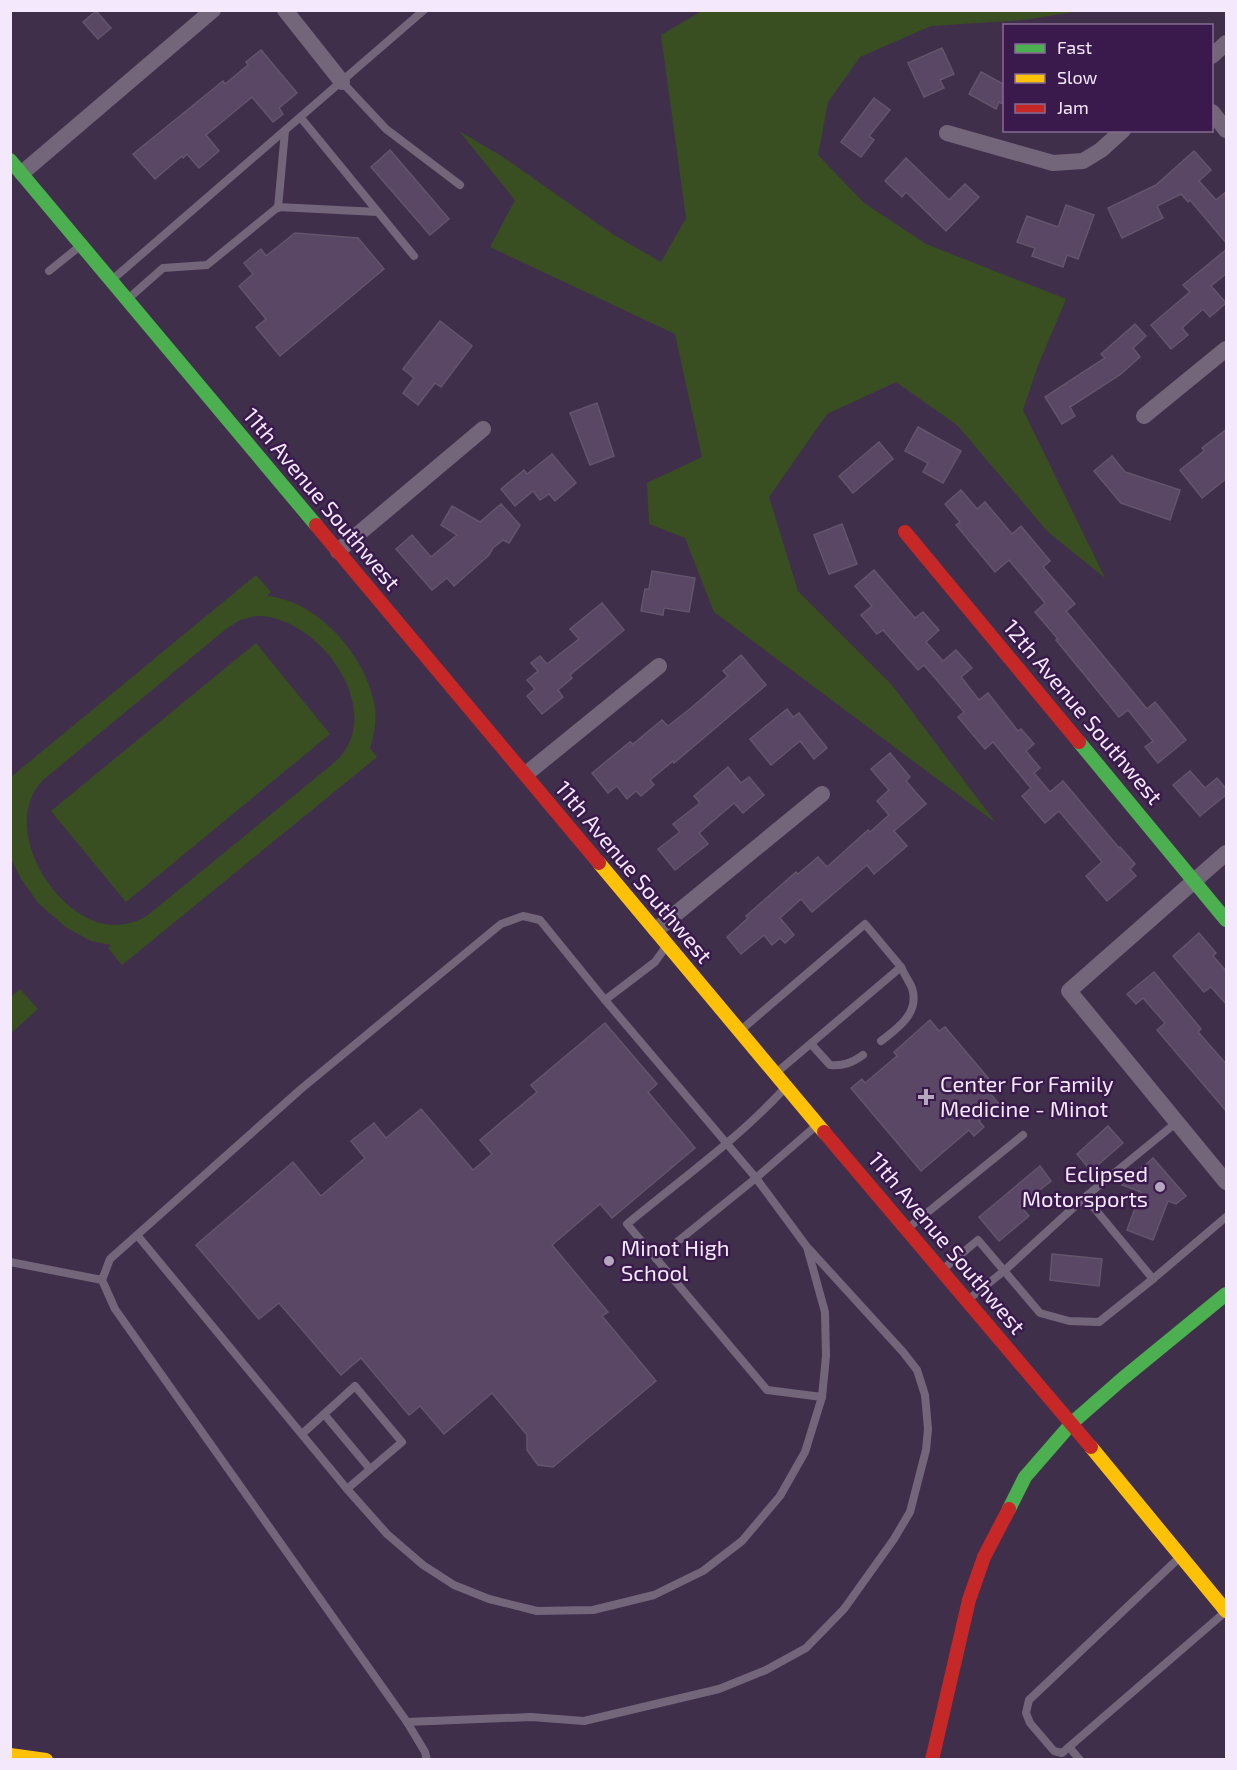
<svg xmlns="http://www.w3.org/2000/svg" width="1237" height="1770" font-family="'Exo 2',sans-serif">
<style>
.green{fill:#394f22;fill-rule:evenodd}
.building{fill:#5a4665;stroke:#63556c;stroke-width:1.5}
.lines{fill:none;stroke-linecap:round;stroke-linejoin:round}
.lane{stroke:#73667b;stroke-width:8}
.street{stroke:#73667b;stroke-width:16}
.fast{stroke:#4caf50;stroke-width:14}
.slow{stroke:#ffc107;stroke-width:14}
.jam{stroke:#c62828;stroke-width:14}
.poi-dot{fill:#b5a7be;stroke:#3a194c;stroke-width:2}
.labels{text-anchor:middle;stroke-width:5;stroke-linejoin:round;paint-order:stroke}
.street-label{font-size:22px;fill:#f4e8fc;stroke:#3a194c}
.poi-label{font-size:22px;fill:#f4e8fc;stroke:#3a194c;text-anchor:start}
</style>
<rect width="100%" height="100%" fill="#402f4b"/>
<!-- green -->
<g class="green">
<polygon points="702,11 1079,11 1024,20 931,26 860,57 828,102 818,155 864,203 926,244 1066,299 1037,368 1023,410 1105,578 1048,532 957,425 896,382 827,414 769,497 798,591 892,685 996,823 714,612 685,538 649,524 647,483 702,457 675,334 490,247 515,200 459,131 503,157 614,235 661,262 686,218 661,35"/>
<path d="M256,575L271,592L267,596C318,601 364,654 374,702C377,717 375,733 370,748L377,757L122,965L108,948L111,945L91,941L67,928L39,904L21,879L11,859V777ZM256,616C317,614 390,711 335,762L148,915C135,923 120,927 104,924C50,912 0,824 43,780L226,629L240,620Z"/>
<polygon points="256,643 330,734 126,902 51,811"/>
<polygon points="20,989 38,1009 11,1033 11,997"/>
</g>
<!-- building -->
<g class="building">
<polygon points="96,11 111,28 98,39 83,22"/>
<polygon points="942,48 954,74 940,80 944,88 924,97 908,63"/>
<polygon points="261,50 297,93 279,108 283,114 273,122 252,97 206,135 219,151 199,168 187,154 183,158 182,156 155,179 133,154 223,81 225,84 248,65 246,62"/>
<polygon points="981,72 1005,85 1005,105 999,102 996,109 969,94"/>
<polygon points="874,98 890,110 869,136 874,140 861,157 841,142"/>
<polygon points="390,150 449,219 430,235 371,167"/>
<polygon points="1194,151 1211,170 1199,181 1216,200 1227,191 1227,244 1190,200 1188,202 1181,194 1157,206 1163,218 1122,238 1108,208 1156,185"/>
<polygon points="906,158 949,200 965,184 979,197 946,231 906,192 902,197 885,181"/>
<polygon points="1066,205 1094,215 1078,259 1067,255 1063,267 1032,256 1035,248 1017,242 1027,216 1058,227"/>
<polygon points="295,233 358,238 384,269 280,356 256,327 266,319 239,286 253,274 244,263 261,249 266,256"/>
<polygon points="1227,249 1227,273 1211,286 1226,303 1210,317 1203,309 1182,328 1188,335 1171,349 1151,325 1190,292 1183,285"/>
<polygon points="440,321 472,346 441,387 435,383 418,405 403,393 414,378 403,369"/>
<polygon points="1135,324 1146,336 1133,348 1140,357 1121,374 1070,407 1075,416 1062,424 1045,397 1105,358 1101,354"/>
<polygon points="597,403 614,456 590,465 570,413"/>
<polygon points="918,427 961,451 943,483 923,472 928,463 905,451"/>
<polygon points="1227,429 1227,478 1202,498 1180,470 1204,451 1202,448"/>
<polygon points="879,442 893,459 853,493 839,476"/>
<polygon points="552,454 576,483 555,501 549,494 540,500 533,491 515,506 501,489 524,470 527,474"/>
<polygon points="1112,456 1125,472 1180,490 1170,520 1121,503 1094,471"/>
<polygon points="961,490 977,509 985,502 1012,534 1021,526 1050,561 1043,567 1075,604 1066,611 1147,709 1155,702 1186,740 1158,763 1145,747 1153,741 1128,710 1119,717 1056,640 1058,639 1035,612 1045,603 1035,591 1009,560 995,572 956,525 960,522 945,504"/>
<polygon points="501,504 520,525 509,543 503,540 493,548 489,555 454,586 447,578 432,590 396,549 412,535 431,557 457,535 441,525 452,506 480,522"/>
<polygon points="842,524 857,564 829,574 814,535"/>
<polygon points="874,570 915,618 923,612 939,630 926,642 943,661 956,650 972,668 961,677 979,700 988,693 1018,731 1021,729 1034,744 1026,751 1040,768 1034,773 1050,792 1063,781 1119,848 1120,847 1135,864 1130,869 1136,876 1107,901 1086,876 1102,862 1059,811 1045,823 1022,796 1031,788 993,742 985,749 958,717 964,712 924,665 918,670 883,630 877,634 861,615 872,606 855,586"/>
<polygon points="652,571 695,578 689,612 664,608 663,615 641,611 645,589 649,589"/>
<polygon points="602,603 624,630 570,675 572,678 558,690 563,697 542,714 527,696 535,689 527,680 538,671 531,663 540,656 547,664 579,639 570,629"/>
<polygon points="741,655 766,685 674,763 673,761 650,780 654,785 641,796 636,791 627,799 617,786 608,793 592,773 630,742 633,744 662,720 668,726 691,708 728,676 723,671"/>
<polygon points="787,709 793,717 799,713 827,748 814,759 800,741 771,765 750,739"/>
<polygon points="890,753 910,777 906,781 926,804 894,831 907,846 874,874 867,865 812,912 801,899 780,918 794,935 785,943 780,938 772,945 764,935 741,954 727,937 748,918 746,916 796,872 798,874 818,857 827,867 868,830 870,832 889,815 877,801 889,790 871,769"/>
<polygon points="728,767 741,783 749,777 764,795 743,813 734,803 699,833 708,844 675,870 658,849 680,832 673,824 700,803 694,796"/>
<polygon points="1190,771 1205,788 1217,778 1227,790 1227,794 1200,816 1173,785"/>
<polygon points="1199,933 1216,953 1213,956 1227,972 1227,1005 1211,987 1204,992 1173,956"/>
<polygon points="1154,972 1201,1029 1198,1032 1227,1065 1227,1112 1157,1030 1165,1023 1143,998 1136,1004 1127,994"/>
<polygon points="930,1020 939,1031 945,1027 994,1085 988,1091 999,1104 979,1121 984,1127 974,1136 969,1130 921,1171 851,1088 862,1079 865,1083 897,1056 894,1052"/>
<polygon points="605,1023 657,1084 648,1092 695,1148 612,1218 600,1204 552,1245 608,1312 602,1316 656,1381 553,1467 538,1465 527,1450 527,1435 492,1393 444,1434 420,1406 409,1415 361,1358 341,1375 279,1303 259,1319 196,1245 293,1162 321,1196 365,1158 351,1141 374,1123 386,1138 421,1109 473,1170 492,1154 480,1140 537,1092 531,1085"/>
<polygon points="1108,1126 1123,1143 1091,1171 1077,1154"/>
<polygon points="1153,1158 1186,1196 1176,1204 1168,1201 1153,1240 1127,1230 1141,1192 1122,1185"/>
<polygon points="1040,1166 1051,1181 1020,1206 1029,1216 999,1241 979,1217"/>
<polygon points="1052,1254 1102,1259 1099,1286 1050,1280"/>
</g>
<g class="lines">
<!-- lane -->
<g class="lane">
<polyline points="342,82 386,129 460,185"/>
<polyline points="301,118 378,212"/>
<polyline points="278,208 285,131"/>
<polyline points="49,271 80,246"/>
<polyline points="113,279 424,10"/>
<polyline points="129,298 163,268 207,265 278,207 378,212 414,256"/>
<polyline points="605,1000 655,962 665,948"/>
<polyline points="741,1030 865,924 901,967 776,1073"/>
<path d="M881,1041C898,1028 920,1013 912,988C909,981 904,974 901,967"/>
<path d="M811,1044L830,1065C843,1066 852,1063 863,1055"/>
<path d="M784,1089C738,1139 680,1180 627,1224L767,1390L822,1397"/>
<polyline points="1085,1197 1153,1279 1226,1217"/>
<polyline points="907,1229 1023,1135"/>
<polyline points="137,1235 347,1489 387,1534 423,1565 454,1585 489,1599 537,1611 593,1610 654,1595 703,1571 742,1541 780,1496 805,1452 822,1397 826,1356 825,1312 807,1247 756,1178 605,1000 540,920 523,916 501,924 416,994 301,1089 110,1259 102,1280 115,1309 407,1722 425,1752 427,1760"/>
<polyline points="656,1259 756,1178 817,1125"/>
<polyline points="10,1262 102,1280"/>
<polyline points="942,1270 978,1240 1040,1313 1069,1321 1099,1322 1153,1279"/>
<polyline points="969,1299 1004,1271 1085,1197 1177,1122"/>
<polyline points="324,1414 370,1469"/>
<polyline points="302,1434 355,1386 402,1442 347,1489"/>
<polyline points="1180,1557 1029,1700 1026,1713 1030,1723 1054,1751 1062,1753 1224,1613"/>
<polyline points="407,1722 531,1717 584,1721 719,1689 766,1670 806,1648 844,1609 894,1539 910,1512 926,1450 928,1429 925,1395 917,1370 903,1352 809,1249"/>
<polyline points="1069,1747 1080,1760"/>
</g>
<!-- street -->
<g class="street">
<polyline points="285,10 342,82"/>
<polyline points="1212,56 1226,43"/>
<polyline points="1212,112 1226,130"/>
<polyline points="947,133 1053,163 1083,161 1101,150 1123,130"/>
<polyline points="22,173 213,10"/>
<polyline points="1144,416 1226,349"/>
<polyline points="338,551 483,429"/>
<polyline points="526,774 659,666"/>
<polyline points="1226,853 1069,991 1226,1182"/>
<polyline points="656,930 822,794"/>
</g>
<!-- fast -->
<g class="fast">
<polyline points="10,160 316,525"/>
<polyline points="1079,742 1226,920"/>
<polyline points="1009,1509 1025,1477 1072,1423 1121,1380 1226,1294"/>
</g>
<!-- slow -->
<g class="slow">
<polyline points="599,863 824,1132"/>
<polyline points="1091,1447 1226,1611"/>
<polyline points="10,1755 46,1760"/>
</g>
<!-- jam -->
<g class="jam">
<polyline points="316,525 599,863"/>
<polyline points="905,532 1079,742"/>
<polyline points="824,1132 1091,1447"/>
<polyline points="932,1760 969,1600 984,1557 1009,1509"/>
</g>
</g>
<!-- markers -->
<g class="poi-dot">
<path d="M923 1088h6v6h6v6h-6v6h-6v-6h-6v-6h6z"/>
<circle cx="1160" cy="1187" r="6"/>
<circle cx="609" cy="1261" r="6"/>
</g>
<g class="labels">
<!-- street labels -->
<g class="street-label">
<text transform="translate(322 499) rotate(50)" y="8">11th Avenue Southwest</text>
<text transform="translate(1083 712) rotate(50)" y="8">12th Avenue Southwest</text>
<text transform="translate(634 872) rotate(50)" y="8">11th Avenue Southwest</text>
<text transform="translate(947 1243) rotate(50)" y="8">11th Avenue Southwest</text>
</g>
<!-- poi labels -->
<g class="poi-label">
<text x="940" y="1092">Center For Family<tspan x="940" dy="25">Medicine - Minot</tspan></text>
<text x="1148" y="1182" text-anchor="end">Eclipsed<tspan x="1148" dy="25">Motorsports</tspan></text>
<text x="621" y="1256">Minot High<tspan x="621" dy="25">School</tspan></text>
</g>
</g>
<!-- border -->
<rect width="1237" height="1770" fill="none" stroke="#f4e8fc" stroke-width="24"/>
<!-- legend -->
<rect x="1003" y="24" width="210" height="108" fill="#3a194c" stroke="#846c92" stroke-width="1.5"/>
<rect x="1015" y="44" width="30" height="9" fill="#4caf50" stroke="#846c92" stroke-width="1.5"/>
<text x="1057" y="54" font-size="18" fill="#f4e8fc">Fast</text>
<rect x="1015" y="74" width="30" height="9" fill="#ffc107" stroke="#846c92" stroke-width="1.5"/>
<text x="1057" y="84" font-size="18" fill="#f4e8fc">Slow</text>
<rect x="1015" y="104" width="30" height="9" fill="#c62828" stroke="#846c92" stroke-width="1.5"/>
<text x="1057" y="114" font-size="18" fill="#f4e8fc">Jam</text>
</svg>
